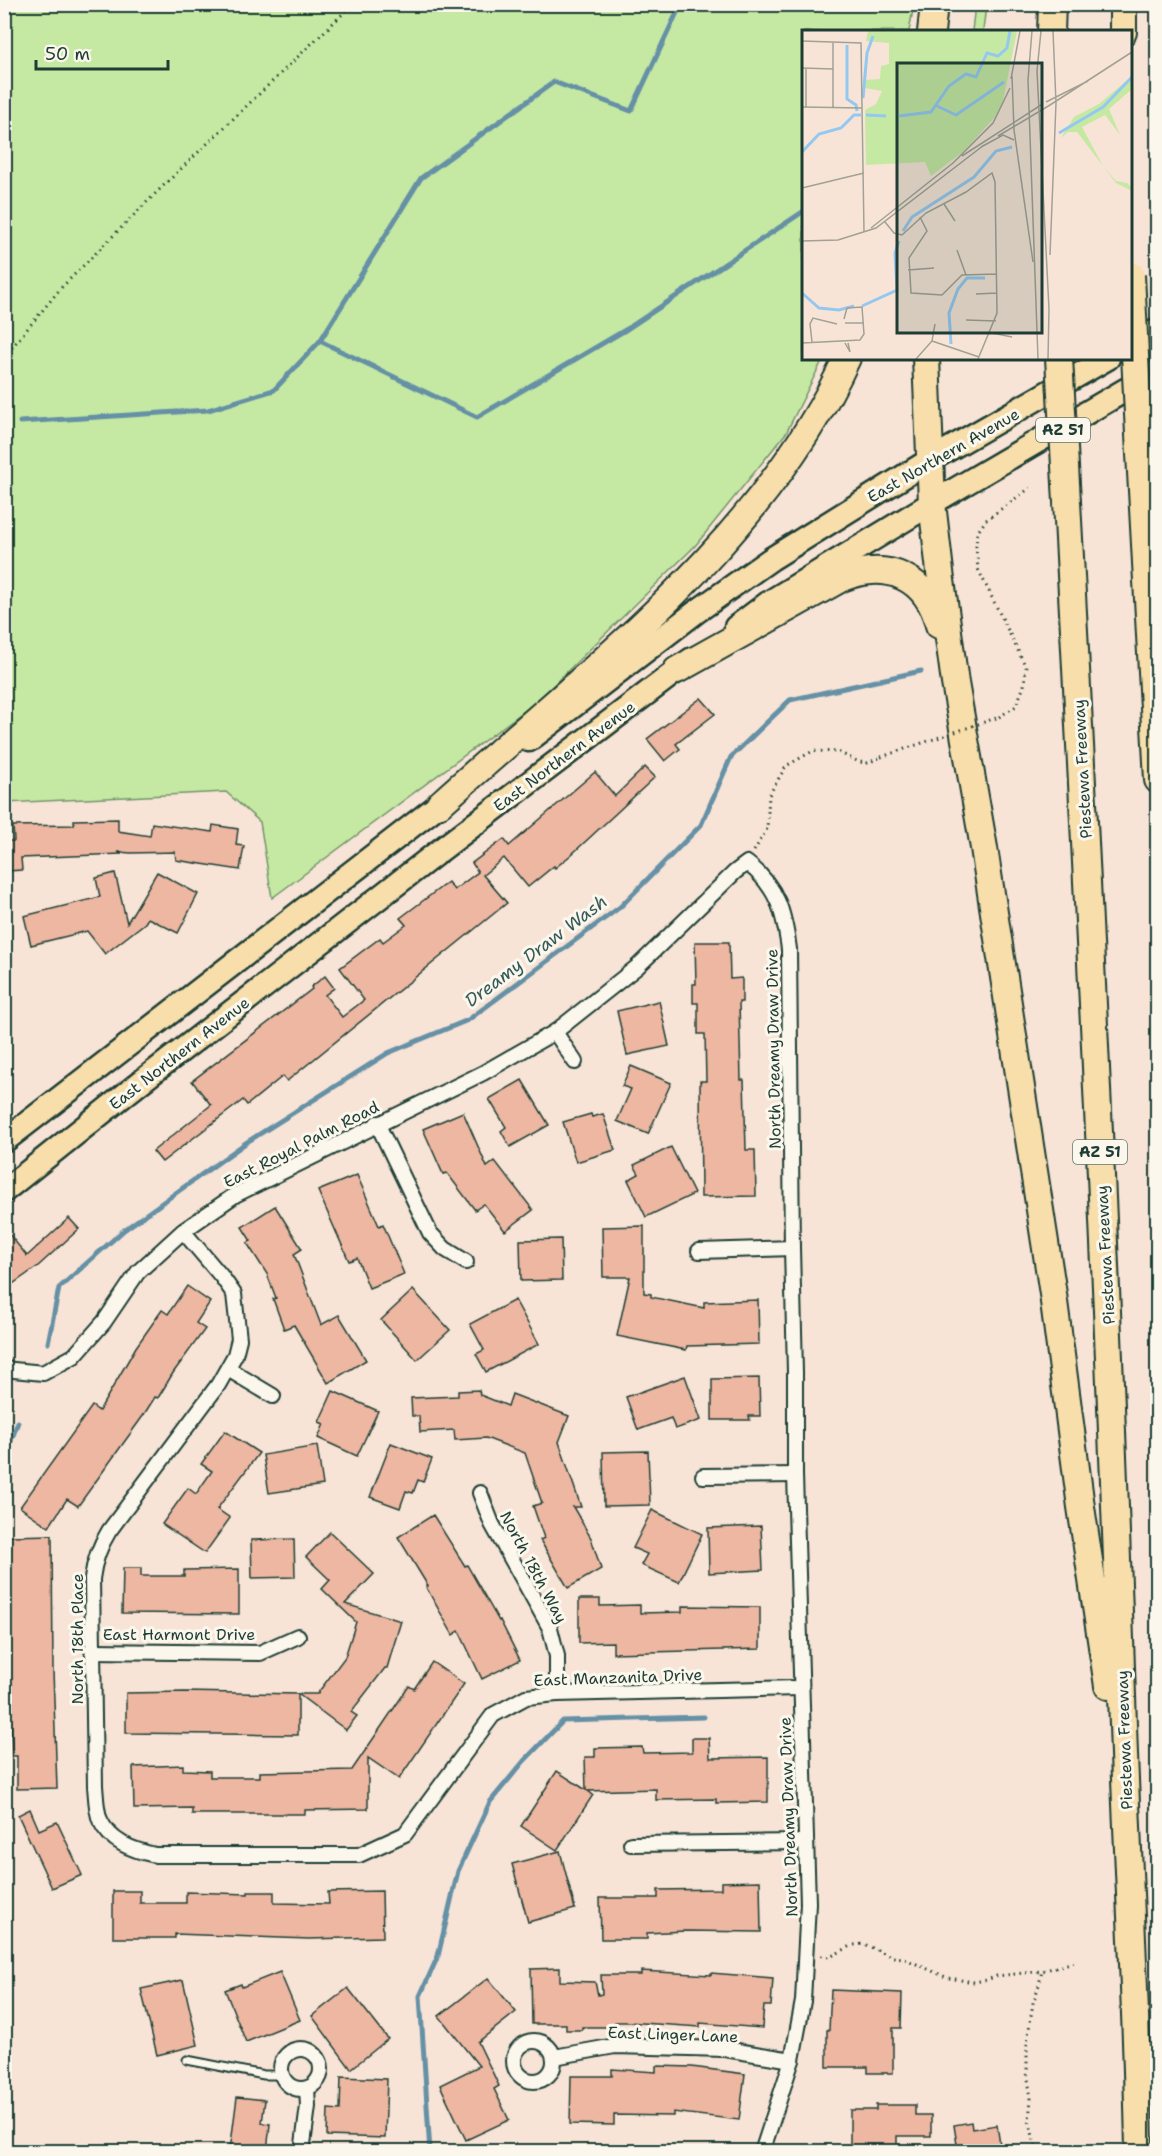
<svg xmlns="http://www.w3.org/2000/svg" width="1162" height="2156" font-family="'Shantell Sans',sans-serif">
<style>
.green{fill:#c5e9a2;stroke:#72936b;stroke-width:1.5}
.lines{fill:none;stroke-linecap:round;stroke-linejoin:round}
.stream{stroke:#6590a5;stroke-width:5}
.building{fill:#edb7a1;stroke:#1f3d34;stroke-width:1.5}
.lane-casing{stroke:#1f3d34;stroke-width:11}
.street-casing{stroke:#1f3d34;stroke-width:18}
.primary-casing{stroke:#1f3d34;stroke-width:27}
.highway-casing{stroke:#1f3d34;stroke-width:30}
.path{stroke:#1f3d34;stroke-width:3;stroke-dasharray:1.5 4.5;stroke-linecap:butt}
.lane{stroke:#fbf7ec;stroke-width:7}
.street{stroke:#fbf7ec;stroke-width:14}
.primary{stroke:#f8deab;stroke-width:22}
.highway{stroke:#f8deab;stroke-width:26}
.highway-bridge-casing{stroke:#1f3d34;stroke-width:30;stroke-linecap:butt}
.path-bridge{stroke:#1f3d34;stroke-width:3;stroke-dasharray:1.5 4.5;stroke-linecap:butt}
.highway-bridge{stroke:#f8deab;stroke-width:26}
.labels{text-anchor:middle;stroke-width:6;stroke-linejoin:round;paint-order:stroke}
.shield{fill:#fbf7ec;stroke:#61756b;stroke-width:1.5}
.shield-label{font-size:15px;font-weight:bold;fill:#1f3d34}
.street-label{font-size:16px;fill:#1f3d34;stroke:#fbf7ec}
.water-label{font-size:18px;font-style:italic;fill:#36595a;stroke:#fbf7ec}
.inset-river{fill:none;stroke:#94c8f1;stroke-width:3}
.inset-road{fill:none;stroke:#a1a195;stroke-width:1.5}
.view{fill:#1f3d34;fill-opacity:0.15;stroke:#1f3d34;stroke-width:3}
.inset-edge{fill:none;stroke:#1f3d34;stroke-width:3}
</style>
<rect width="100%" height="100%" fill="#f7e4d6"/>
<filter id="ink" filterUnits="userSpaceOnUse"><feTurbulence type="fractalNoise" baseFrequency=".0167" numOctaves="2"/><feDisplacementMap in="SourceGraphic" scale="12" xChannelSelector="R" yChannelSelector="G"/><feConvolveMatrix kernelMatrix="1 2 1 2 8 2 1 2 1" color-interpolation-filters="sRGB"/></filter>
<g filter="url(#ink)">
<!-- green -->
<g class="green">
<polygon points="5,4 914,5 909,31 804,32 804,358 823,359 786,433 695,546 535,703 272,898 260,822 226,792 5,803"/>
<polygon points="975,5 986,5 983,31 972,31"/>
</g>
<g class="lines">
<!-- stream -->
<g class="stream">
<polyline points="320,341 477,417 627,329 804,211"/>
<polyline points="20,422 208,410 274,390 320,341 421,178 554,82 631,111 681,4"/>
<polyline points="48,1343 59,1288 124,1230 247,1142 388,1053 468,1020 620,907 701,825 731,757 790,700 921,671"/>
<polyline points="4,1460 18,1422"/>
<polyline points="430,2152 420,1996 438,1956 458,1871 490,1802 524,1761 563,1721 704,1717"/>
</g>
</g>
<!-- building -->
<g class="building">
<polygon points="701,698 715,714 676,744 680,749 665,761 647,739"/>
<polygon points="645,767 655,777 572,854 555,868 554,866 528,887 504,858 483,875 507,903 287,1081 283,1076 247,1105 243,1100 162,1162 153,1151 211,1105 192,1081 312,989 311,987 325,976 334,988 325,995 342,1017 364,1000 340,968 380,938 383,942 406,925 400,918 448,882 454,890 478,872 472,863 504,839 509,846 595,772 615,796"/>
<polygon points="118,819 118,831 150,836 152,823 212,832 213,825 238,829 236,845 244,846 240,870 176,860 175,852 131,853 118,852 122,854 21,858 22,870 8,871 7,841 14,841 13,826 74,825 74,820"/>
<polygon points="157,872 198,894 178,933 148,918 145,923 105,954 87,931 31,945 24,916 100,897 96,878 115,873 127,923"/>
<polygon points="695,942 729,942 730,979 742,978 742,1002 739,1002 741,1080 744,1080 746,1150 755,1150 756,1196 701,1197 700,1081 706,1081 705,1034 698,1034 698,1003 693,1003 693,984 696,984"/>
<polygon points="659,1001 669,1046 627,1055 617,1011"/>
<polygon points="631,1066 671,1083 648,1134 617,1121 631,1089 622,1086"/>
<polygon points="522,1080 549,1125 510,1147 501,1131 506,1127 489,1099"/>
<polygon points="463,1112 487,1167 495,1161 533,1210 505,1231 484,1204 475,1210 447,1173 443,1174 423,1129"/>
<polygon points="591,1114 592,1117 603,1114 615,1150 576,1162 563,1122"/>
<polygon points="671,1147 694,1194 646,1217 628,1180 639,1174 634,1165"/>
<polygon points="357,1175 379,1226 383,1224 404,1274 369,1288 357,1258 349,1261 318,1191"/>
<polygon points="275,1206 302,1249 294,1254 321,1325 339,1315 366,1360 328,1383 294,1325 284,1329 273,1299 276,1298 267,1274 247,1243 251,1241 242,1227"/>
<polygon points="69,1218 79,1229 37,1267 4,1290 4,1228 27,1256"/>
<polygon points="644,1226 644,1293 651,1294 651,1297 704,1308 704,1302 758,1300 759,1344 687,1346 686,1350 617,1336 630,1277 603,1277 602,1227"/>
<polygon points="561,1239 562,1280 521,1281 520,1240"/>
<polygon points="187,1286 210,1302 196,1323 205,1329 173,1373 158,1398 155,1397 143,1416 78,1506 67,1499 49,1527 20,1507 92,1406 99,1411 136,1347 162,1310 168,1314"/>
<polygon points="413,1290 450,1330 417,1360 381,1320"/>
<polygon points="515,1300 539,1344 486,1372 476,1354 484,1350 470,1324"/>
<polygon points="685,1376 701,1420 675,1429 671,1418 638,1430 626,1397"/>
<polygon points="759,1378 760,1416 749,1416 750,1420 712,1420 712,1379"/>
<polygon points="479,1390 480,1395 508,1406 512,1394 569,1416 559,1442 581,1507 573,1507 591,1538 601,1569 568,1588 540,1540 544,1538 533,1506 542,1503 525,1453 486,1438 455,1440 454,1430 420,1432 419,1416 412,1416 411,1398 458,1396 458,1391"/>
<polygon points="333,1391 378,1411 357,1456 318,1438 324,1424 319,1422"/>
<polygon points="225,1431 259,1453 217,1509 230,1518 205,1553 162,1524 188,1488 196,1494 212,1471 201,1464"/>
<polygon points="391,1443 432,1459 423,1482 418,1480 413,1493 406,1491 400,1508 370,1497"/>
<polygon points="317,1446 323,1485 269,1493 263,1455"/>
<polygon points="648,1451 650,1505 604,1506 603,1452"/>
<polygon points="652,1510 702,1534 679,1582 641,1565 647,1554 633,1548"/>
<polygon points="433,1515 465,1566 467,1565 499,1621 500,1620 520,1660 482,1679 459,1631 453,1635 426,1587 428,1586 398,1537"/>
<polygon points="761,1526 763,1570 709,1573 708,1528"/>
<polygon points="330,1532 374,1574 345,1604 401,1621 387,1668 385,1668 351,1712 357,1716 346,1730 298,1694 317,1694 345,1657 356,1622 322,1589 330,1580 306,1557"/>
<polygon points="52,1535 53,1671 57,1788 17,1789 17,1756 12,1756 11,1727 5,1727 4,1672 10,1672 9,1536"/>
<polygon points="294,1539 295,1577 252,1578 251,1540"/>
<polygon points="123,1568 141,1568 141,1576 184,1576 184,1570 239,1569 239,1614 122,1613"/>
<polygon points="579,1599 600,1599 600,1606 640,1605 640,1613 682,1612 682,1606 760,1607 760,1649 613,1653 613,1642 579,1643"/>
<polygon points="432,1662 464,1684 399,1779 368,1758 368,1809 305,1810 305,1814 192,1814 192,1808 134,1809 133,1767 183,1765 183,1770 210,1771 210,1777 260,1777 260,1772 352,1770 409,1686 414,1689"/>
<polygon points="185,1692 298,1694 298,1735 126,1733 126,1693"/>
<polygon points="692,1738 709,1738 710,1758 768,1757 768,1802 716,1803 716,1799 656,1800 656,1789 588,1791 593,1795 557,1850 521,1826 557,1771 586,1790 585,1757 595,1757 595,1748 642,1747 643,1753 692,1752"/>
<polygon points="30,1809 39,1830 57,1822 82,1875 52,1888 18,1815"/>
<polygon points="560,1851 575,1909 528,1922 512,1864"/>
<polygon points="760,1881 761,1932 685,1931 647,1933 647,1939 601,1939 600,1898 658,1898 658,1890 721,1889 721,1882"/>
<polygon points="113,1891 140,1891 140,1903 186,1903 186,1892 248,1894 248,1892 274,1892 274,1903 329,1904 328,1892 382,1891 383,1937 309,1939 175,1934 175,1938 113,1938"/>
<polygon points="560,1968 560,1981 595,1982 598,1995 602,1994 601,1975 641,1975 641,1971 711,1975 711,1973 773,1978 771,2006 764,2006 762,2028 700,2023 700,2027 627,2022 615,2022 615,2027 582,2027 582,2030 566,2030 566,2024 532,2024 531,1969"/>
<polygon points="280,1972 300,2020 246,2042 225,1990 241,1984 242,1987"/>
<polygon points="488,1978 516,2012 478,2042 499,2086 494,2089 509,2120 466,2140 440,2085 479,2066 439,2016"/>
<polygon points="183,1980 198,2045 157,2055 141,1989"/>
<polygon points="348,1988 388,2039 351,2069 312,2016"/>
<polygon points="831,1990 902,1993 901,2028 893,2028 893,2073 868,2073 868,2067 827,2067 827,2030 829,2030"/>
<polygon points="656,2066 692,2067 745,2074 739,2120 673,2112 673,2116 614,2115 614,2125 570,2124 571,2076 612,2076 612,2069 656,2072"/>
<polygon points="341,2077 387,2079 385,2138 327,2136 328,2109 340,2110"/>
<polygon points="237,2097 265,2100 262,2123 270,2124 267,2151 230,2151"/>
<polygon points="876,2105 915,2105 915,2115 931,2115 931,2136 897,2136 897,2146 850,2146 850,2110 876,2110"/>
<polygon points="971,2122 972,2129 997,2125 1001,2151 958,2151 954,2125"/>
</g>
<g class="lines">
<defs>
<polyline id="lane" points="187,2060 264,2075 282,2075"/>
<g id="street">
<polyline points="555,1032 575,1062"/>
<polyline points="377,1123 430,1233 445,1249 466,1262"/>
<path d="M183,1231L222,1277L234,1294L239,1339L235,1355L218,1385L109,1531C99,1547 94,1561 92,1579L95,1786C96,1796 96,1810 100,1820C110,1842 132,1850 155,1855H359L405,1834L493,1715L526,1697L557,1694L800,1688"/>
<polyline points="699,1251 792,1248"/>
<path d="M4,1369L43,1373L74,1356L104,1322L138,1272L183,1231L235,1195L483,1073L555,1032L637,967L735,872L747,863C778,887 784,913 789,949L792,1248L795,1372V1475L808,1903L803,2001L792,2060L762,2152"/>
<polyline points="228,1369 273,1396"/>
<polyline points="703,1476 795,1475"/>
<polyline points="480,1493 492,1524 550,1628 557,1656 557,1694"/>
<polyline points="92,1651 260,1653 298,1636"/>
<polyline points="631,1844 806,1842"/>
<circle cx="534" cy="2061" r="20"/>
<circle cx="301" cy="2069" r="20"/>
<polyline points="554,2057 615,2046 725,2049 792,2060"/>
<polyline points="302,2152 308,2106 307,2089"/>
</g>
<g id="primary">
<polyline points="1130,345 1158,330"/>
<polyline points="736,627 768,603 932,503 1158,371"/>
<polyline points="529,740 696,612 771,559 930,460 1108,358"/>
<polyline points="4,1141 453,794"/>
<polyline points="4,1191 142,1081 438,852 692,659"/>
</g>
<g id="highway">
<polyline points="931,32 934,4"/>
<polyline points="1051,32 1052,4"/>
<polyline points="1123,32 1123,4"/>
<polyline points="926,358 932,503 941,580 955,683 984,848 1053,1294 1081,1507 1108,1686"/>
<polyline points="1140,454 1158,780"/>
<path d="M1067,502C1090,919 1110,1336 1124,1754C1129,1886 1137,2019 1139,2152"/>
<path d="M677,670L842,578C888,560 927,577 939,625"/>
<path d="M440,804C588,670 761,545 847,358"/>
</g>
</defs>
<!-- lane casing -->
<use href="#lane" class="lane-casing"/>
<!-- street casing -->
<use href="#street" class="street-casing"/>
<!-- primary casing -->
<use href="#primary" class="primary-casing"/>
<!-- highway casing -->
<use href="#highway" class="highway-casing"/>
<!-- path -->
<g class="path">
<polyline points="4,357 61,288 160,189 353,4"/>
<polyline points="999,717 1016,706 1024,686 1026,667 978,569 976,547 977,533 986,520 1030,488"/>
<polyline points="754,851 767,829 769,795 786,766 813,751 838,752 859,762 868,763 881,757"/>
<polyline points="821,1956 830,1957 853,1945 864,1944 893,1957 903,1958 948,1978 974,1982 987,1980 997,1976 1042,1971 1074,1962"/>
<polyline points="1037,2152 1029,2120 1031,2099 1027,2072 1027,2042 1033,2003 1039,1985 1042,1971"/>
</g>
<!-- lane -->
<use href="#lane" class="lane"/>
<!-- street -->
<use href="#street" class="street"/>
<!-- primary -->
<use href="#primary" class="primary"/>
<!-- highway -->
<use href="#highway" class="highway"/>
<defs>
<g id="highway-bridge">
<polyline points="1131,275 1140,454"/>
<polyline points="1059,358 1067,502"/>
</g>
</defs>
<!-- highway-bridge casing -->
<use href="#highway-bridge" class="highway-bridge-casing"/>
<!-- path-bridge -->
<polyline class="path-bridge" points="881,757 999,717"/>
<!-- highway-bridge -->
<use href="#highway-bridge" class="highway-bridge"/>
</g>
</g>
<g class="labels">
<!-- shield labels -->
<g class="shield">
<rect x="1036" y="418" width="54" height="24" rx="4.5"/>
<rect x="1073" y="1140" width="54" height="24" rx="4.5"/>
</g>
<g class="shield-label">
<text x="1063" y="435">AZ 51</text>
<text x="1100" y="1157">AZ 51</text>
</g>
<!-- street labels -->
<g class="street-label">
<text transform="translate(943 455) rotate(-30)" y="6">East Northern Avenue</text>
<text transform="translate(564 756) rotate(-37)" y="6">East Northern Avenue</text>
<text transform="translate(1082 769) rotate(-93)" y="6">Piestewa Freeway</text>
<text transform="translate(773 1049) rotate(-91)" y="6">North Dreamy Draw Drive</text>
<text transform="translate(179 1053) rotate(-38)" y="6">East Northern Avenue</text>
<text transform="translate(301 1144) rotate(-27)" y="6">East Royal Palm Road</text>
<text transform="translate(1105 1255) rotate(-93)" y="6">Piestewa Freeway</text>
<text transform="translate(534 1567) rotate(62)" y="6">North 18th Way</text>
<text x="179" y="1640">East Harmont Drive</text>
<text transform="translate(77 1639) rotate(-90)" y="6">North 18th Place</text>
<text transform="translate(618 1677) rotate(-2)" y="6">East Manzanita Drive</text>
<text transform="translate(1124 1740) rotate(-92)" y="6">Piestewa Freeway</text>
<text transform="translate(788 1817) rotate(-92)" y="6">North Dreamy Draw Drive</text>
<text transform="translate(673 2034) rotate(2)" y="6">East Linger Lane</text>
</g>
<!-- water labels -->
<g class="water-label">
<text transform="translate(536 951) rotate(-37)" y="6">Dreamy Draw Wash</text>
</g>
</g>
<!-- overview -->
<g transform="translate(802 30)">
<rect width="330" height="330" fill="#f7e4d6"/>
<path d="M66,1H215L201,71L193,87L162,121L129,146L123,132L64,135L63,80L74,74L80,61L63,58V50L78,49L79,36L87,34V13L64,11ZM330,46V59L307,79L318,105L303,85L280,97L301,136L314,151L325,153L330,158V161L314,153L275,102H266L259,108L272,87L297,74Z" fill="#c5e9a2"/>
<path class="inset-river" d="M45,15V69L54,75L55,81M61,68L65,23L71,6M135,76L154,85L202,52M64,85L84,86M97,86L129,82L147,56L164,44L174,47L185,23L196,26L205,18L208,1M257,103L301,77L330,47M0,122L17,104L39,98L52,85H59M101,201L110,187L172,147L194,121L210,117M0,263L17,278L37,280L52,276M60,276L95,260L93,223L97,211M149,314L147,283L156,259L165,248H183"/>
<path class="inset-road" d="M230,1L226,50L236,329M239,1L235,41L247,279L246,329M0,11L59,13L62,202M31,12V77M0,38L31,39M4,38V77M210,46L212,100L231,232M209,49L218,1M244,72L286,51M248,75L330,22M0,77L60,78M196,106L248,75M179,117L201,105L212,110M160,126L239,75M150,134L191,93L208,58M0,158L62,143M142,174L153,191M118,187L125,201L107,228L109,263L140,265L160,245L195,244M83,192L92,203L100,205L124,183L164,162L190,143L193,152L195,283L176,329M69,198L151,133M0,211L36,210L74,198L182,115M155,220L164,245M248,225L254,73L251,1M106,240L132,238M174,264L195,263M164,290L194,291M43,293H62M190,303L210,307M130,311L177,327M10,312L8,294L11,288L35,294M0,313L58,310L62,304L60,277L45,278L42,289M43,313L48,322L46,313M114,329L130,311L133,294"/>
<path class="view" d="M95,33H240V303H95Z"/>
<rect width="330" height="330" class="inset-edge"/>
</g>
<!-- margin -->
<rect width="1162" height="2156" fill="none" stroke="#fbf7ec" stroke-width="24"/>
<rect x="12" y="12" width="1138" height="2132" fill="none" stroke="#1f3d34" stroke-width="2" filter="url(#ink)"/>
<!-- scale -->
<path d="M36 60v9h132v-9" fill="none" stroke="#1f3d34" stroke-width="3"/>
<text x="45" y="60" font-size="18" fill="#1f3d34" stroke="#fbf7ec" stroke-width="4.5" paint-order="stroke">50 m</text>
</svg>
